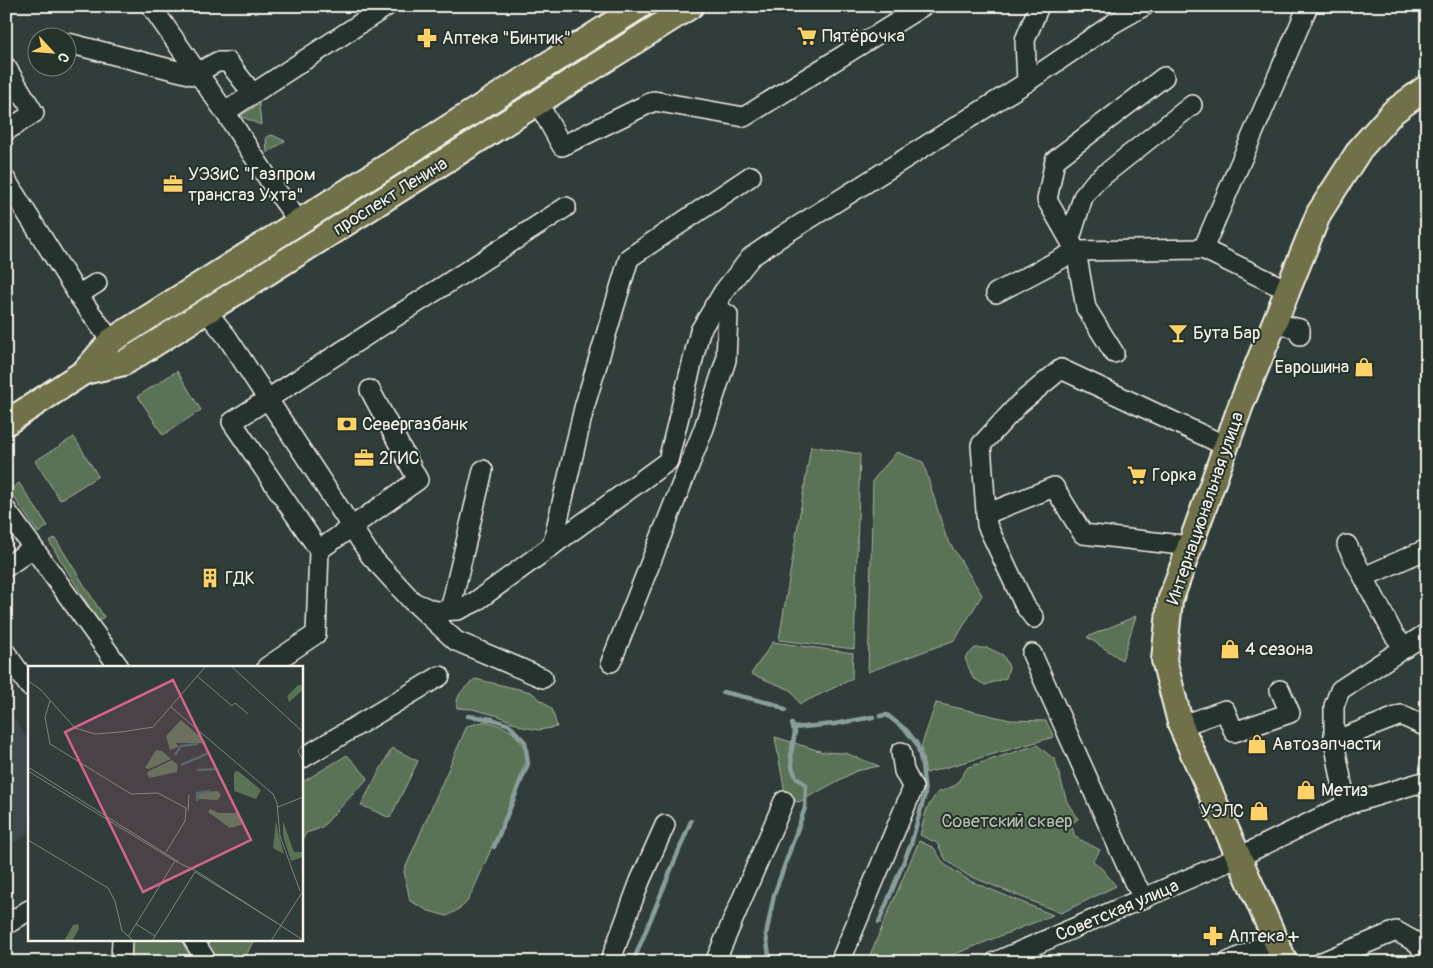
<svg xmlns="http://www.w3.org/2000/svg" width="1433" height="968" font-family="Pangolin,sans-serif">
<style>
.built{fill:#3e494c}
.green{fill:#5a7256;stroke:#a7b29f}
.lines{fill:none;stroke-linecap:round;stroke-linejoin:round}
.stream{stroke:#8a9f9b;stroke-width:4.5}
.minor-casing{stroke:#f4f1e8;stroke-width:22}
.major-casing{stroke:#f4f1e8;stroke-width:28}
.minor{stroke:#26332d;stroke-width:19}
.major{stroke:#6f714a;stroke-width:24}
.labels{text-anchor:middle;stroke-width:4;stroke-linejoin:round;paint-order:stroke}
.poi-label{font-size:18px;fill:#f4f1e8;stroke:#26332d;text-anchor:start}
.street-label{font-size:18px;fill:#f4f1e8;stroke:#26332d}
.park-label{font-size:18px;fill:#b6beae;stroke:#26332d}
.inset-river{fill:none;stroke:#446868;stroke-width:2.5}
.inset-road{fill:none;stroke:#7f8580;stroke-width:1}
.view{fill:#d4648c;fill-opacity:0.15;stroke:#d4648c;stroke-width:2.5}
.inset-edge{fill:none;stroke:#f4f1e8;stroke-width:2.5}
</style>
<rect width="100%" height="100%" fill="#313d3b"/>
<filter id="ink" filterUnits="userSpaceOnUse"><feTurbulence type="fractalNoise" baseFrequency=".02" numOctaves="2"/><feDisplacementMap in="SourceGraphic" scale="10" xChannelSelector="R" yChannelSelector="G"/><feConvolveMatrix kernelMatrix="1 2 1 2 8 2 1 2 1" color-interpolation-filters="sRGB"/></filter>
<g filter="url(#ink)">
<!-- built -->
<polygon class="built" points="6,706 29,741 29,833 6,848"/>
<!-- green -->
<g class="green">
<polygon points="658,6 675,6 619,41 614,33"/>
<polygon points="607,37 612,45 492,121 487,113"/>
<polygon points="259,104 261,125 240,116"/>
<polygon points="474,121 480,129 323,229 317,220"/>
<polygon points="272,135 285,141 267,153 266,137"/>
<polygon points="304,229 310,238 203,306 198,297 283,243 287,249 300,241 296,235"/>
<polygon points="177,371 201,410 163,435 138,396"/>
<polygon points="74,437 98,476 60,500 35,461"/>
<polygon points="811,446 860,454 854,649 779,640"/>
<polygon points="897,452 923,462 946,537 982,595 955,640 868,672 873,480"/>
<polygon points="19,483 48,526 38,533 9,490"/>
<polygon points="55,538 104,617 98,621 49,541"/>
<polygon points="1136,616 1122,660 1087,637"/>
<polygon points="773,642 853,653 852,679 800,704 791,690 751,674"/>
<polygon points="975,648 988,648 1003,655 1009,667 1006,678 985,685 973,678 965,658"/>
<path d="M475,679L531,692L552,709L557,727L539,730L523,727L499,716L472,709L457,708C455,694 465,688 475,679Z"/>
<polygon points="936,703 1010,720 1046,721 1054,737 926,773 921,747"/>
<path d="M486,721C506,727 522,733 526,757C527,765 476,887 468,900C464,907 454,912 447,916L429,911L410,901L404,871L467,726Z"/>
<polygon points="775,737 823,752 845,753 879,766 856,771 799,802 786,799"/>
<polygon points="1037,745 1055,760 1067,802 1078,819 1071,824 1075,837 1100,850 1093,861 1103,870 1116,886 1061,913 967,875 946,860 937,843 920,835 927,808 937,793 956,785 968,767"/>
<polygon points="392,748 418,761 390,818 361,805"/>
<polygon points="347,755 368,778 321,828 306,833 301,842 301,783"/>
<polygon points="919,841 934,848 944,864 970,881 1053,915 935,962 867,962"/>
<polygon points="127,939 254,939 243,962 134,962 127,945"/>
</g>
<g class="lines">
<!-- stream -->
<g class="stream">
<polyline points="723,692 774,704 785,710"/>
<polyline points="468,716 492,719 509,725 525,742 528,764 494,847"/>
<polyline points="793,728 834,724 873,717"/>
<polyline points="879,922 911,844 925,794 922,764 917,744 906,730 887,715 880,716"/>
<polyline points="633,962 691,821"/>
<polyline points="770,962 766,935 774,895 805,808 806,785 796,777 792,767 791,754 795,732 792,724"/>
</g>
<defs>
<g id="minor">
<polyline points="151,6 225,112 273,186 299,222"/>
<polyline points="68,43 201,77"/>
<polyline points="6,67 34,113 6,131"/>
<polyline points="197,73 217,62 228,62 253,94"/>
<polyline points="1027,82 1025,40 1039,6"/>
<polyline points="538,103 562,146 654,101 744,117 923,6"/>
<polyline points="225,112 387,6"/>
<polyline points="6,180 78,295 111,341"/>
<polyline points="1070,239 1083,197 1095,182 1192,105"/>
<polyline points="1203,249 1308,6"/>
<polyline points="996,293 1076,251 1203,249 1287,290"/>
<polyline points="78,295 97,283"/>
<polyline points="207,312 227,337 370,555 413,602 434,611 458,610 475,602 668,461 700,331 724,291 751,257 785,234 1027,82 1114,23 1144,6"/>
<polyline points="1274,323 1300,329 1300,335"/>
<polyline points="1114,353 1086,308 1076,251 1047,200 1055,160 1164,77"/>
<polyline points="6,510 119,667"/>
<polyline points="986,514 1054,487 1083,534 1190,546"/>
<polyline points="1347,545 1394,635 1405,648"/>
<polyline points="552,546 584,408 629,258 751,176"/>
<polyline points="319,550 418,480 370,390"/>
<polyline points="6,567 33,548"/>
<polyline points="1364,577 1427,549"/>
<polyline points="418,606 456,641 543,678"/>
<polyline points="450,610 483,470"/>
<polyline points="1034,618 1025,606 987,525 981,445 1019,404 1061,369 1226,446"/>
<polyline points="6,653 29,686"/>
<polyline points="1032,654 1134,882 1145,898"/>
<polyline points="611,662 704,428 726,360 728,315 714,306"/>
<polyline points="267,667 316,634 319,550 232,422 566,207"/>
<polyline points="1422,725 1401,715 1334,741 1334,706 1340,690 1427,633"/>
<polyline points="1181,726 1225,710 1234,732 1290,713 1280,690"/>
<polyline points="1334,741 1346,805"/>
<polyline points="301,759 440,676"/>
<polyline points="6,925 29,910"/>
<polyline points="193,939 207,962"/>
<polyline points="121,962 122,939"/>
<polyline points="610,962 640,881 665,825"/>
<polyline points="715,962 784,801"/>
<polyline points="840,962 913,788 904,771 901,752"/>
<polyline points="995,962 1239,857 1346,805 1419,783 1427,789"/>
<polyline points="1228,962 1275,941"/>
<polyline points="1322,962 1396,931 1419,944 1427,961"/>
</g>
<g id="major">
<polyline points="84,372 124,363 691,6"/>
<polyline points="6,423 84,372 111,341 640,6"/>
<polyline points="1285,962 1181,726 1164,660 1170,601 1241,405 1319,213 1360,149 1393,112 1427,87"/>
</g>
</defs>
<!-- minor casing -->
<use href="#minor" class="minor-casing"/>
<!-- major casing -->
<use href="#major" class="major-casing"/>
<!-- minor -->
<use href="#minor" class="minor"/>
<!-- major -->
<use href="#major" class="major"/>
</g>
</g>
<!-- icons -->
<defs>
<symbol id="supermarket-bare" viewBox="-9 -9 18 18"><path d="M-6-5.5h2.5l.6 2H6L4.5 2H-2.5L-4.4-4H-6ZM-1.5 3.2a1.3 1.3 0 1 0 .1 0ZM3 3.2a1.3 1.3 0 1 0 .1 0Z" fill="#ffd166" stroke="#26332d" stroke-width="2.5" paint-order="stroke"/></symbol>
<symbol id="pharmacy-bare" viewBox="-9 -9 18 18"><path d="M-2-6h4v4h4v4h-4v4h-4v-4h-4v-4h4Z" fill="#ffd166" stroke="#26332d" stroke-width="2.5" paint-order="stroke"/></symbol>
<symbol id="office-bare" viewBox="-9 -9 18 18"><path d="M-6-3h4V-5.5h4V-3h4V5H-6ZM-1-4.5V-3h2v-1.5ZM-6 0V1H6V0Z" fill="#ffd166" stroke="#26332d" stroke-width="2.5" paint-order="stroke"/></symbol>
<symbol id="bar-bare" viewBox="-9 -9 18 18"><path d="M-6-5H6L.8 .8V4.5H3.5V6h-7V4.5H-.8V.8Z" fill="#ffd166" stroke="#26332d" stroke-width="2.5" paint-order="stroke"/></symbol>
<symbol id="shop-bare" viewBox="-9 -9 18 18"><path d="M-5-2.5h2.3a2.7 3.5 0 0 1 5.4 0H5L5.5 6h-11ZM-1.5-2.5h3a1.5 2.3 0 0 0-3 0Z" fill="#ffd166" stroke="#26332d" stroke-width="2.5" paint-order="stroke"/></symbol>
<symbol id="bank-bare" viewBox="-9 -9 18 18"><path d="M-6-4H6V4H-6ZM0-2.3a2.3 2.3 0 1 0 0 4.6a2.3 2.3 0 1 0 0-4.6Z" fill="#ffd166" stroke="#26332d" stroke-width="2.5" paint-order="stroke"/></symbol>
<symbol id="building-bare" viewBox="-9 -9 18 18"><path d="M-4-6H4V6H1V3H-1V6H-4ZM-2.5-4.3h1.7v1.8h-1.7ZM.8-4.3h1.7v1.8H.8ZM-2.5-1h1.7V.8h-1.7ZM.8-1h1.7V.8H.8Z" fill="#ffd166" stroke="#26332d" stroke-width="2.5" paint-order="stroke"/></symbol>
</defs>
<g fill-rule="evenodd">
<use href="#supermarket-bare" x="793" y="22" width="28" height="28"/>
<use href="#pharmacy-bare" x="413" y="24" width="28" height="28"/>
<use href="#office-bare" x="159" y="170" width="28" height="28"/>
<use href="#bar-bare" x="1164" y="319" width="28" height="28"/>
<use href="#shop-bare" x="1350" y="353" width="28" height="28"/>
<use href="#bank-bare" x="333" y="410" width="28" height="28"/>
<use href="#office-bare" x="350" y="444" width="28" height="28"/>
<use href="#supermarket-bare" x="1123" y="461" width="28" height="28"/>
<use href="#building-bare" x="196" y="564" width="28" height="28"/>
<use href="#shop-bare" x="1216" y="635" width="28" height="28"/>
<use href="#shop-bare" x="1243" y="730" width="28" height="28"/>
<use href="#shop-bare" x="1292" y="776" width="28" height="28"/>
<use href="#shop-bare" x="1245" y="797" width="28" height="28"/>
<use href="#pharmacy-bare" x="1199" y="922" width="28" height="28"/>
</g>
<g class="labels">
<!-- poi labels -->
<g class="poi-label">
<text x="822" y="42">Пятёрочка</text>
<text x="442" y="44">Аптека "Бинтик"</text>
<text x="188" y="180">УЭЗиС "Газпром<tspan x="188" dy="21">трансгаз Ухта"</tspan></text>
<text x="1193" y="339">Бута Бар</text>
<text x="1349" y="373" text-anchor="end">Еврошина</text>
<text x="362" y="430">Севергазбанк</text>
<text x="379" y="464">2ГИС</text>
<text x="1152" y="481">Горка</text>
<text x="225" y="584">ГДК</text>
<text x="1245" y="655">4 сезона</text>
<text x="1272" y="750">Автозапчасти</text>
<text x="1321" y="796">Метиз</text>
<text x="1244" y="817" text-anchor="end">УЭЛС</text>
<text x="1228" y="942">Аптека +</text>
</g>
<!-- street labels -->
<g class="street-label">
<text transform="translate(390 196) rotate(-32)" y="6">проспект Ленина</text>
<text transform="translate(1205 508) rotate(-71)" y="6">Интернациональная улица</text>
<text transform="translate(1117 910) rotate(-23)" y="6">Советская улица</text>
</g>
<!-- park labels -->
<g class="park-label">
<text x="1007" y="827">Советский сквер</text>
</g>
</g>
<!-- overview -->
<g transform="translate(28 666)">
<rect width="275" height="275" fill="#313d3b"/>
<path d="M270,19H274L275,24L261,36L259,30ZM153,54L169,68L178,77H148L151,81L142,84L138,70ZM128,84L134,85L143,93L121,103L117,102ZM144,94L150,99L149,106L121,112L119,106ZM210,105L233,124L228,133L206,125V106ZM190,125L193,129L190,134L169,133L171,126ZM182,143L191,147H210L216,158L202,162L180,146ZM248,154L250,166L256,188L245,182ZM255,155L266,186H275V191L263,195L255,170ZM50,258L51,263L44,275H36L45,259Z" fill="#5a7256"/>
<path class="inset-river" d="M147,89L153,80L170,78M153,99L181,87M169,104L190,103M169,135V127L182,125"/>
<path class="inset-road" d="M203,0L275,66M169,10L204,40L207,37L220,48M0,15L12,23L47,62L67,68L93,66L125,61L178,0M22,35L17,51L22,78L27,81L103,128L130,127L158,142L157,155L138,186M143,41L245,128L249,137L252,170L272,225M275,78L270,85L275,95M0,101L151,196M0,105L147,195L170,206L275,274M250,141L275,131M160,145L161,129M0,174L80,222L87,235L94,265L106,275M167,206L249,257M108,258L127,270M100,271L147,195M124,275L167,206M243,275L275,225"/>
<path class="view" d="M145,14L223,174L115,226L37,66Z"/>
<rect width="275" height="275" class="inset-edge"/>
</g>
<!-- margin -->
<rect width="1433" height="968" fill="none" stroke="#26332d" stroke-width="25"/>
<rect x="12" y="12" width="1408" height="943" fill="none" stroke="#f4f1e8" stroke-width="2" filter="url(#ink)"/>
<!-- north arrow -->
<g transform="translate(52 52) rotate(116)"><circle r="24" fill="#26332d" stroke="#787f78"/>
<path d="M0-4L9 19L0 12L-9 19Z" fill="#ffd166"/>
<text y="-8" font-size="14" font-weight="bold" text-anchor="middle" fill="#f4f1e8">С</text>
</g>
</svg>
